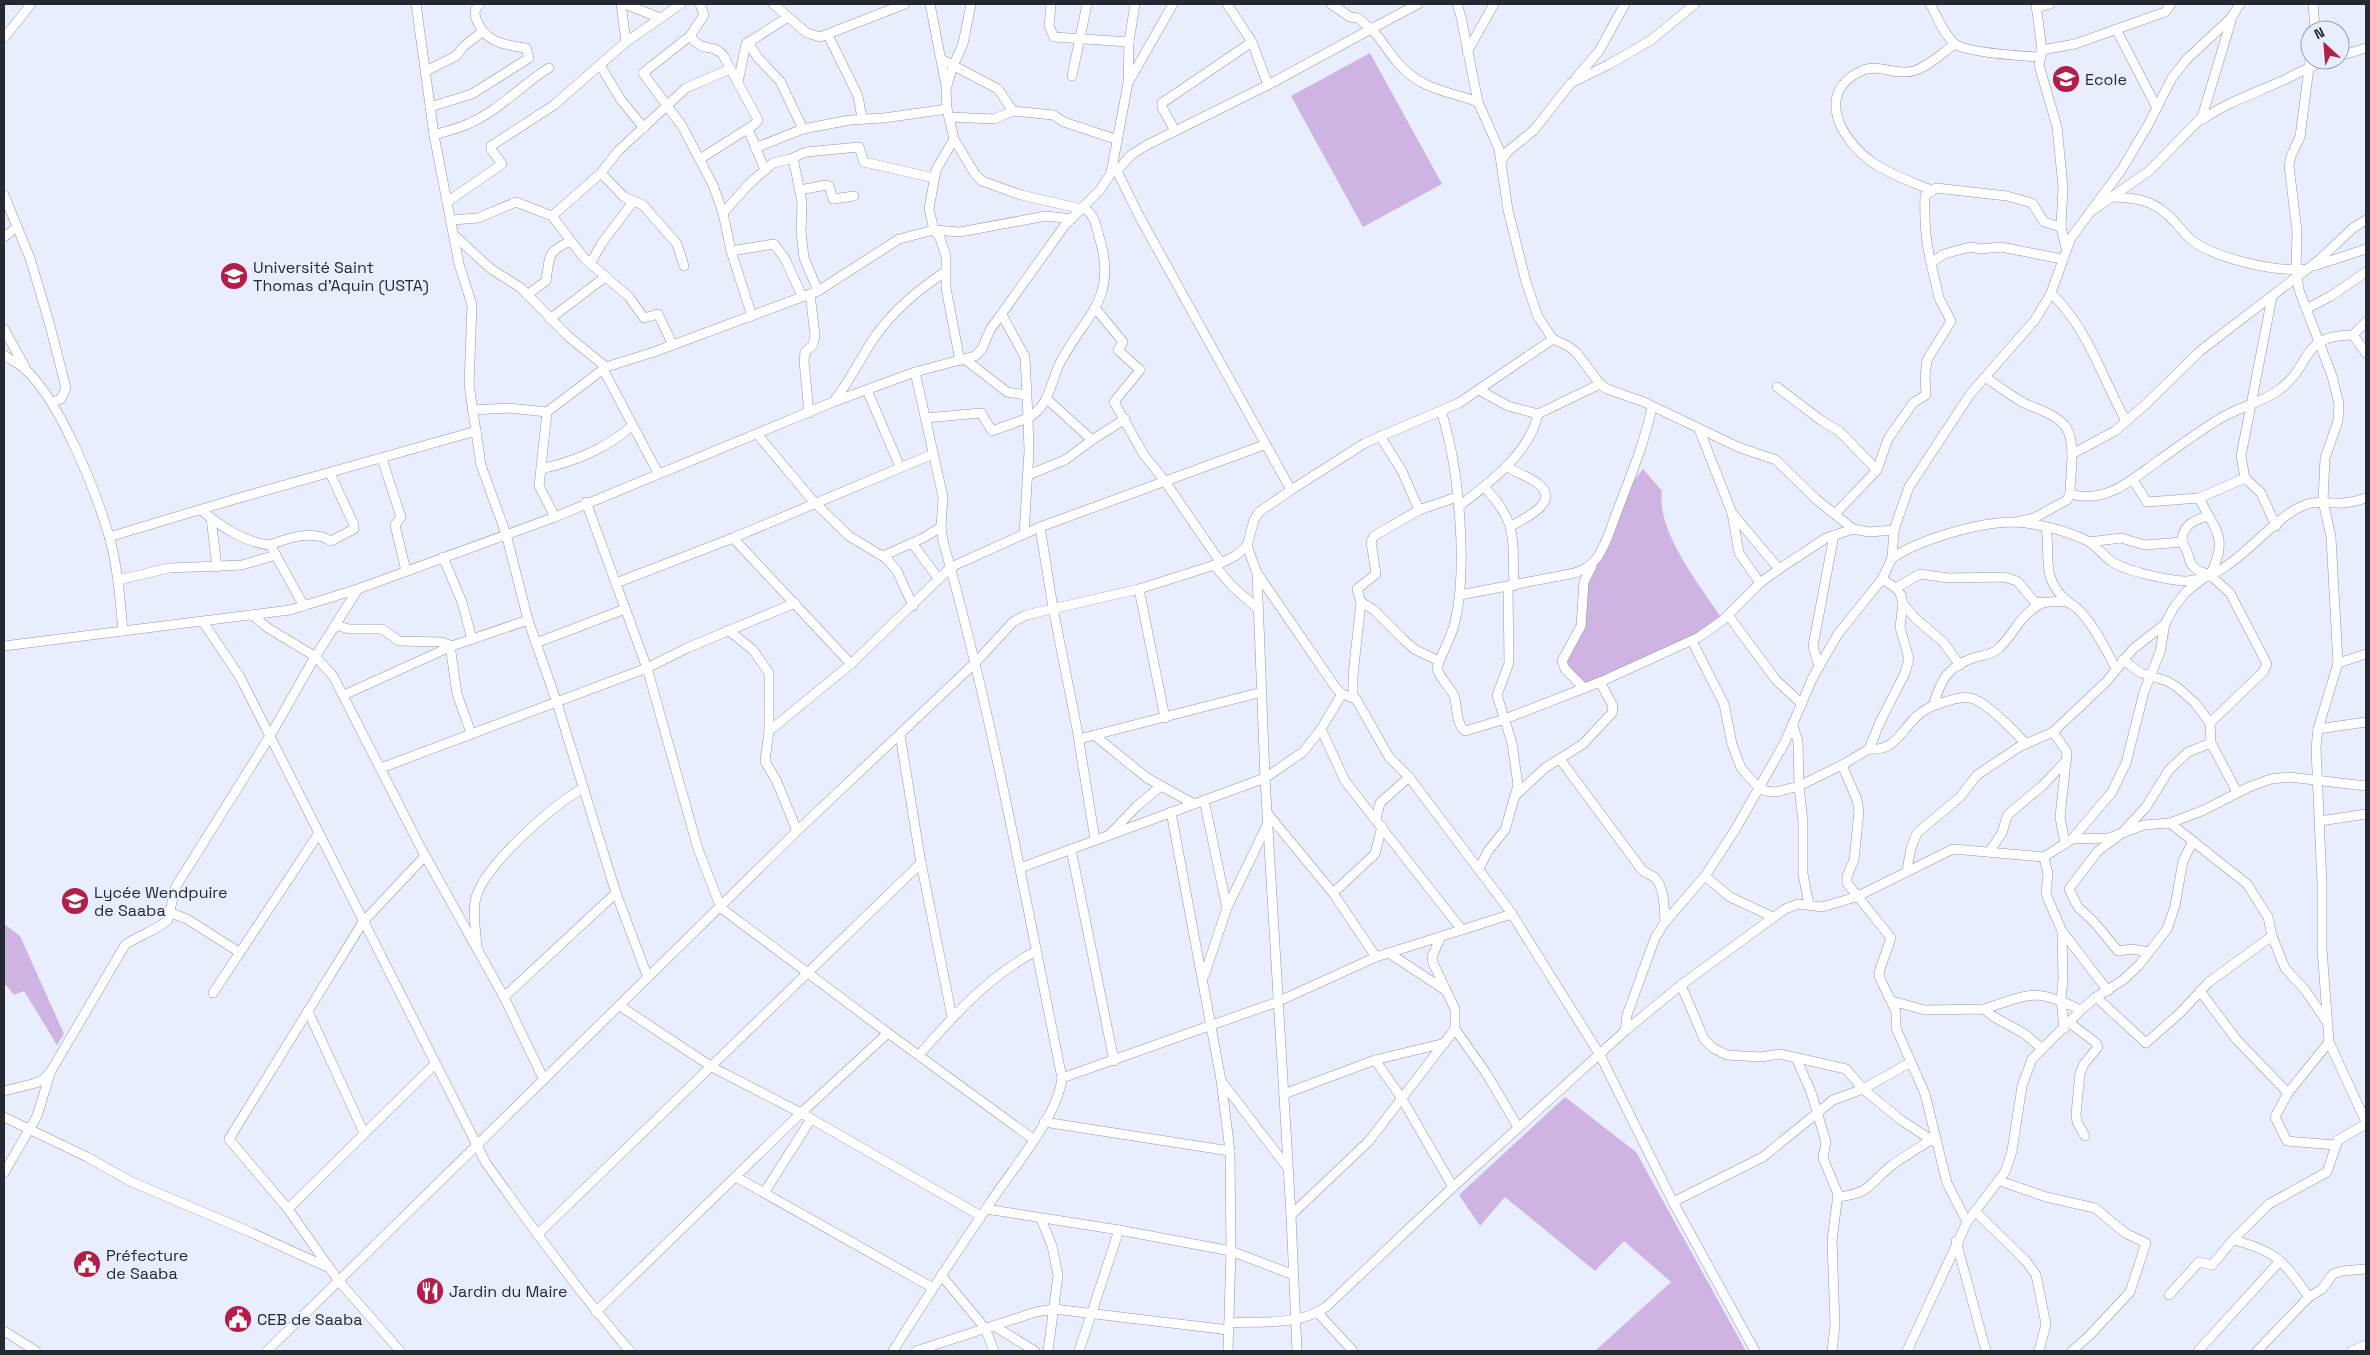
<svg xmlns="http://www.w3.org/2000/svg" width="2370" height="1355" font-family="'Space Grotesk',sans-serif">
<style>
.green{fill:#ceb3e3}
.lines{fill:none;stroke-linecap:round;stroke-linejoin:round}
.minor-casing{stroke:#8f98ae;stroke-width:10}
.minor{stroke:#fff;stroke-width:9}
.labels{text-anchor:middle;stroke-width:4;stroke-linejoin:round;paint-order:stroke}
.poi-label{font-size:16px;fill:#252932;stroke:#e8eefd;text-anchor:start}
</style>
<rect width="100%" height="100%" fill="#e8eefd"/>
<!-- green -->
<g class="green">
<polygon points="1370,53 1442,184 1363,227 1291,96"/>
<path d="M1643,469L1662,491C1656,532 1700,585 1722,619L1699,639L1586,686L1559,656L1585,617V587L1629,487Z"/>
<polygon points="4,924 20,936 64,1034 57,1045 24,991 14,995 6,985 4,986"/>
<polygon points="1565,1097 1636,1152 1746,1351 1595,1351 1671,1282 1624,1241 1595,1271 1505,1197 1480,1226 1459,1195"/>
</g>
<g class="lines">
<defs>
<g id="minor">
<polyline points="416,4 434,135 459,264 472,305 469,385 481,465 506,534 528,620 557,703 616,893 648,978"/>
<polyline points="621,4 626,42"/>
<polyline points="625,4 660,18"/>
<polyline points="700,4 704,15 690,36 643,73 682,126 713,185 723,213 731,251 752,316"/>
<polyline points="773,4 807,33 820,37 905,4"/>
<polyline points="930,4 946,86"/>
<polyline points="971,4 963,44 953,66 946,89 947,109 954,139 975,174 982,181 1021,195 1082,209"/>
<polyline points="1051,4 1049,26 1054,37 1129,42"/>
<polyline points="1227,4 1252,42"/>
<polyline points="1331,4 1350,17 1358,18 1371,29 1418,4"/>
<polyline points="1457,4 1461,17 1478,102 1499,149 1508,210 1526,282 1538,317 1553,339 1568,346 1576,352 1600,384 1607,389 1644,402 1738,447 1776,460 1816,499 1853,529 1869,532 1894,530"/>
<path d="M1930,4C1937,16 1944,35 1955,44C1967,53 2023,56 2040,57"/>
<polyline points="2036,4 2042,50 2039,65 2057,127 2063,187 2061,227 2066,248"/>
<polyline points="2313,4 2315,30"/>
<polyline points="2036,8 2050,4"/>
<polyline points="2116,29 2157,108"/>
<polyline points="828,35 858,96 862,118"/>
<path d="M690,36C704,54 711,42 723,55L758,120L755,124L700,159"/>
<polyline points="4,38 31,4"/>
<polyline points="748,42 758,58 780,81 803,129"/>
<polyline points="2042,50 2075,44 2165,12 2171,4"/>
<polyline points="1467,52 1494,4"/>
<polyline points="2340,56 2366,48"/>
<polyline points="941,59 998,89 1013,111"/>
<polyline points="2310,60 2300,137 2291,156 2289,166 2297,231 2296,269 2299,290 2332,376 2339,404 2338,421 2325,458 2323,501 2331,537 2338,663 2318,729 2316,748 2322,884 2322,949 2329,1042 2366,1122"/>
<polyline points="600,65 621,100 644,128"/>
<polyline points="426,71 456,56 464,46 482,32"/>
<polyline points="1072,76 1087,4"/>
<polyline points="1576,78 1599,51 1625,4"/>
<polyline points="738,82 746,44 788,17"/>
<polyline points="1128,83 1173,4"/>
<path d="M430,107L472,94L529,58L526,48C505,45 486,43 477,21C474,14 474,9 480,4"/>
<polyline points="949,117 994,119 1013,111 1053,115 1064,122 1118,140"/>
<path d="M2202,120C2228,101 2257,93 2286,79C2300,72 2313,65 2328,60"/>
<polyline points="748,129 765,170"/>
<polyline points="1175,131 1162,107 1162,103 1252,42 1268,85"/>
<path d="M434,135C445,131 459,129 470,123C500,110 522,84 549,68"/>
<polyline points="954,139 936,170 929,209 934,230 940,238 946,256 946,288 960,361"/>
<polyline points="755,148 803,129 850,120 884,118 947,109"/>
<polyline points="793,158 802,202 801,232 804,258 818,291"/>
<polyline points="1501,161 1507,152 1534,130 1571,83 1608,65 1651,40 1695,4"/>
<polyline points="1115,167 1138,214 1291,490"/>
<path d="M1117,171L1131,155L1147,145L1268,85L1371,29C1382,39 1388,52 1398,63C1421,90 1448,91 1478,102"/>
<polyline points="800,190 826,185 829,186 833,199 854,196"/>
<path d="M1931,190C1912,182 1889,174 1872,162C1840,139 1815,93 1861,71C1878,63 1895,76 1913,71C1928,67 1942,53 1955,44"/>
<polyline points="4,195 30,258 49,322 66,388 61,399 52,402"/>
<path d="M2113,197C2141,198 2155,201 2175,222C2181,229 2187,237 2194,242C2217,258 2274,272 2302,269"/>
<polyline points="447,202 502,164 491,149 491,146 554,105 626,42 681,4"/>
<polyline points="2093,210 2149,171 2202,117 2231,21"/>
<polyline points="723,213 749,184 773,163 790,159 806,152 859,147 864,162 934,178"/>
<polyline points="552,216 601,173"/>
<polyline points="452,220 478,218 516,202 552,216 584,258 629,297 644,318 658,314 673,345"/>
<polyline points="455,236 491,269 521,288 569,337 606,367"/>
<polyline points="4,237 17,227"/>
<polyline points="731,251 774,244 785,259 802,296"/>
<path d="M1931,263C1925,239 1924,220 1925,196L1936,188L2007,196L2032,203L2044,222L2061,227"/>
<polyline points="590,264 602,243 633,202"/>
<polyline points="684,266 677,244 656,220 643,205 624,197 601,173 618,151 686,88 730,69"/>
<polyline points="2314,266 2366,249"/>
<path d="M2051,293C2089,330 2101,376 2126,421"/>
<path d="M527,295L546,281C550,256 546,252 571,241"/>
<polyline points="2272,297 2241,456 2245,478 2261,493 2276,526"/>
<polyline points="1096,309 1123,342 1118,350 1140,370 1114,402 1144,455 1164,480 1221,563"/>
<polyline points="2306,309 2331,296 2366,272"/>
<polyline points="550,319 605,277"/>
<polyline points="4,329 25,367"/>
<polyline points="2353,335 2366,322"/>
<path d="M4,355C11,360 20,364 26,370C61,403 95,489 109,536C118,567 120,600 123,631"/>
<polyline points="966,360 1007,392 1026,395"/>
<polyline points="603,369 658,473"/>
<path d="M1985,377C1998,386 2010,395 2024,403C2037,409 2059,415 2067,429C2076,445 2070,476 2070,494L2067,500L2034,518L2020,521"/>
<polyline points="1777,387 1822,421 1839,431 1877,470"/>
<polyline points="867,390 900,467"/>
<polyline points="1479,390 1508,406 1538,414 1600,384"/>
<polyline points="1047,399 1092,440"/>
<path d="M834,401C850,381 860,359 874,338C892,312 919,289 945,272"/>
<polyline points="472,410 509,408 547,412 606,367 654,352 818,291 899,239 934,230 960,232 1046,216 1072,219"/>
<path d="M1441,411C1459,466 1468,566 1455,622C1451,638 1442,653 1437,668C1440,680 1450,686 1454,696C1458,708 1455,722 1465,731L1505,719L1600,682L1699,637L1723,620L1760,583L1779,569L1826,538L1853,529"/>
<polyline points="547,412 539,486 555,517"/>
<polyline points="809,413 804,361 805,352 813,345 815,335 810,294"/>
<polyline points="925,418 981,413 992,431 1028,418 1025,357 1002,315"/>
<polyline points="1699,429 1732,513 1779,569"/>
<polyline points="757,434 814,502 849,536 887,559 897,571 913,606"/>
<polyline points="1380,436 1402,471 1419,510"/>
<polyline points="2072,454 2115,431 2146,404 2200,351 2319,260 2353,228 2366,220"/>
<polyline points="382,459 401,517 395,525 406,571"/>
<path d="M1506,466C1516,473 1528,476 1537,483C1563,501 1524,519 1511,526"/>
<path d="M541,469C576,461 605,449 632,426"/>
<polyline points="1028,475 1065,460 1092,440 1125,419"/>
<polyline points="2133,480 2147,502 2199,498 2245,478"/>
<path d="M1484,487C1519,523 1512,539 1514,586"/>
<path d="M2070,494C2106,504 2130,481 2158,461C2178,447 2199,431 2221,418C2239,407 2261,403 2279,390C2313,365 2299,335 2353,335L2366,353"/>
<polyline points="586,502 647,668 698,849 721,908 888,1033 1033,1139"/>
<path d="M1458,507C1488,484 1530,453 1538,414"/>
<path d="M201,510C222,527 243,542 270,545L304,606"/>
<polyline points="1732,513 1739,553 1760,583"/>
<polyline points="1835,514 1877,470 1888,439 1913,403 1926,395 1925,376 1927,360 1951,321 1939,298 1931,263 1944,254 1970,247 1980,249 2001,247 2062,259"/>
<polyline points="211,518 217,567"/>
<polyline points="1040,527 1053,608 1077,729 1095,840"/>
<path d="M2046,527C2051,558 2040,578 2068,602"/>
<path d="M1024,534L1029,451L1028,418C1050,406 1050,382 1061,361C1086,314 1117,300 1100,240C1096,227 1096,216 1084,208"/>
<polyline points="109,537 232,500 476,431"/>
<polyline points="733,538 851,664"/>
<path d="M2089,542L2121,538L2145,545L2182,542C2195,561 2182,566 2210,575C2229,538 2216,532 2199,498"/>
<path d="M2182,542C2182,525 2194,520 2208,516"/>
<polyline points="912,543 938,578"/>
<path d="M270,545C290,537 312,530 331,541L354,529V525L330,473"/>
<polyline points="1247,546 1257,573 1265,778 1291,1215 1297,1351"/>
<polyline points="883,556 923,538 941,527"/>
<polyline points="443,557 462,602 472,639"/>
<path d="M1892,558C1921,539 1979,522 2014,522C2038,523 2067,531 2088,541C2096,546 2103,555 2111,561C2125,571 2170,581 2187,581C2231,579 2264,525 2300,507C2313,500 2323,503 2337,503C2347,504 2356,501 2366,498"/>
<polyline points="1214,565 1233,587 1257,608"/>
<polyline points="1257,573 1336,688 1342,694 1356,699 1389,757 1409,777 1510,911 1600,1055 1673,1202 1755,1351"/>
<polyline points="2210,575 2230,593 2267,664 2263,672 2210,723"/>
<polyline points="118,580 169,568 242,565 276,555"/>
<polyline points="616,583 733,538 933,454"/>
<path d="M1896,588L1920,574L1948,578L2004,577L2017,581L2035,602C2045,604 2055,600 2066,602C2085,606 2108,653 2116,669"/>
<polyline points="1139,589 1165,718"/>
<path d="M1460,595L1570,574C1580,572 1589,568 1596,559C1605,547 1610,531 1615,517C1629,480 1644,445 1652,407"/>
<polyline points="1903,604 1916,619 1943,642 1960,665"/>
<polyline points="252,615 268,628 316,657 333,676 423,852 504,997 544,1080"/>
<polyline points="1728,615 1776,680 1802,704"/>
<path d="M203,622L240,677L486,1163C532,1228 578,1291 630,1351"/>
<polyline points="335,625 349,629 382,629 399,641 441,642 450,645 457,694 471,733"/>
<polyline points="728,630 753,650 769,673 769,731 765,761 777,782 797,831"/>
<polyline points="1692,641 1724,704 1732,744 1741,768 1758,787 1765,791 1776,792 1799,786 1842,765 1869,749 1880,722 1905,673 1909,659 1900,627 1903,604 1901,595 1896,588 1882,579"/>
<polyline points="536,643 625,609"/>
<polyline points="4,646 290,610 358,589 555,517 833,402 915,372 975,356 982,349 990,330 1065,225 1100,190 1111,173 1128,83 1129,42 1135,4"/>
<polyline points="2123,660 2141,673 2167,681 2177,687 2195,703 2210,723 2211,743 2237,792"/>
<polyline points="1439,661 1414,649 1403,639 1374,610 1361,602 1357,589 1376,574 1371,542 1374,536 1419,510 1457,497"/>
<polyline points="2338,663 2366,654"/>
<polyline points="1819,667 1813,646 1834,535"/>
<polyline points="1584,688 1565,669 1562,661 1581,626 1584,582 1592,566"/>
<polyline points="344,695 452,646 528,620"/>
<polyline points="1353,696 1353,675 1361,602"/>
<path d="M1933,706C1941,679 1948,666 1976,657C1984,655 1991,655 1998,649C2016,633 2019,614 2043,603"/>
<polyline points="1793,725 1798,742 1799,786 1803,822 1803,874 1809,905"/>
<polyline points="1321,729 1345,781 1462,930"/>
<polyline points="2318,729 2366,722"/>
<polyline points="769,731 851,664 951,567 1040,527 1264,445"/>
<polyline points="2053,732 2067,752 2060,817 2065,844"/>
<polyline points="900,735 921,863 952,1017"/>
<polyline points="1094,735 1147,778 1194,804"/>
<polyline points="1079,739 1262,692"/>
<path d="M1869,749C1893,751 1899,735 1914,719C1922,710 1932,706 1944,702C1952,700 1961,696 1970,698C1986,701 2015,732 2026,744"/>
<path d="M1560,759L1642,870C1646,874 1652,874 1656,879C1665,890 1664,908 1665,922"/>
<polyline points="1842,765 1857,800 1859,811 1854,860 1847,876 1847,883 1891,938 1880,969 1879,976 1896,1012 1896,1028 1925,1094 1947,1183 1967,1222"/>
<polyline points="381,768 647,668 687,648 795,603"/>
<polyline points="1516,795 1545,768 1583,744 1612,713 1613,706 1600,682"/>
<polyline points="1204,800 1227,908"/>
<polyline points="1171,812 1221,1080 1230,1151 1231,1251 1228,1351"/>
<polyline points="1268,814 1333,893 1376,957"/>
<polyline points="1376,819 1380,803 1409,777"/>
<polyline points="2320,821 2366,814"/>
<polyline points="2170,823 2247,884 2268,917 2272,936 2285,968 2305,990 2327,1022"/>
<polyline points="1110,834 1137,806 1161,786"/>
<polyline points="2072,839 2109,838 2144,825 2170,823 2204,810 2249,787 2271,779 2289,777 2366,786"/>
<polyline points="1071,849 1114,1061"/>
<polyline points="1989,852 2002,833 2007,816 2011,812 2042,786 2067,760"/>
<polyline points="2044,857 2048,874 2046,892 2048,899 2062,931 2063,980 2061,999 2064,1029"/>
<polyline points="1020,868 1265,778 1303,752 1321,729 1342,694"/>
<polyline points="1479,869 1488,851 1505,830 1518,785 1512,743 1497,695 1509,663 1508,587"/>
<polyline points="1907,870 1911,848 1917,833 1960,797 1977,775 2019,747 2053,732 2107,681 2133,649 2165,624"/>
<polyline points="1705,876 1730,897 1773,917"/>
<polyline points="1333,893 1375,854 1382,826"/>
<polyline points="171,913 187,919 239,952"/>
<polyline points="2062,931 2108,991"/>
<polyline points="1440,938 1432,957 1433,963 1455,1009 1455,1029 1486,1073 1518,1127"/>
<path d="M477,947C476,931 472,912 476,897C487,863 552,806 583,788"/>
<polyline points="2149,952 2132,949 2118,951 2094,922 2078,907 2069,889 2098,851 2121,834 2146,807 2169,770 2188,752 2211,743"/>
<polyline points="1389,953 1445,990"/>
<polyline points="1204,976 1227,908 1267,825"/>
<polyline points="1681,985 1704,1039 1713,1048 1727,1055 1761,1057 1780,1054 1846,1069 1863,1089 1901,1120 1936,1143"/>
<polyline points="2200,991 2236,1039 2288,1093"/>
<polyline points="213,993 319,833"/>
<polyline points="504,997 616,893"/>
<polyline points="2096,997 2146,1043 2180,1013 2209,982 2272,936"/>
<polyline points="1892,1001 1925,1010 1984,1009 1994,1017 2025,1034 2041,1048"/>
<polyline points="620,1006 712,1067 801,1113 981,1216"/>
<path d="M1984,1009C2031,994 2033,987 2081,1010"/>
<polyline points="308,1011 364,1133"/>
<polyline points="2070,1023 2096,1043 2098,1047 2084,1064 2080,1073 2076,1114 2077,1122 2085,1136"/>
<polyline points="1625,1031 1627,1015 1655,938 1665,922 1705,876 1735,830 1785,742 1813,677 1838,634 1882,579 1892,558 1894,530 1909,487 1971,393 2035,320 2051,293 2071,238 2122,169 2148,125 2172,78 2186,60 2231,18 2240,4"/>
<polyline points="2329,1042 2288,1093 2275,1117 2287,1141 2335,1145"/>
<path d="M919,1055C954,1015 989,976 1036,951"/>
<polyline points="1796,1058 1811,1092 1826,1142 1823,1158 1838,1194 1832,1240 1835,1325 1832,1351"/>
<polyline points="1375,1060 1401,1097 1453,1187"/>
<polyline points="1062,1078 1277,1002 1376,957 1512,914"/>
<polyline points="1222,1082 1287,1167"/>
<path d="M4,1091L36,1083L44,1079L51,1071L125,945C139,935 155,931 168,920L175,888L270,736L312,662L358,589"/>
<polyline points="1284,1094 1375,1060 1445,1043"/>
<polyline points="4,1117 87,1157 132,1182 250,1232 327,1267"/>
<polyline points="1044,1122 1230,1151"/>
<polyline points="4,1173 37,1116 50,1074"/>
<polyline points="736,1177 933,1288"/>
<polyline points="2000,1181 2046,1197 2095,1208 2125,1233 2146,1243 2130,1292 2089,1336 2072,1351"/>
<polyline points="764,1193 811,1119"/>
<path d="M1838,1197C1872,1193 1868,1184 1891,1166C1903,1157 1918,1148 1931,1140"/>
<polyline points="1673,1202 1763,1157 1833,1100 1863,1089 1911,1062"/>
<polyline points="288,1209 435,1064"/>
<polyline points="986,1209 1119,1230 1231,1251 1294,1275"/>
<polyline points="1975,1211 2026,1261 2036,1275 2046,1324 2039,1351"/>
<polyline points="1291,1215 1369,1141 1455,1029"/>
<polyline points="1041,1219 1052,1246 1058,1275 1048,1351"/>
<polyline points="537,1235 921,863"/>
<polyline points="2233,1240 2269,1204 2327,1172 2338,1140 2366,1124"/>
<polyline points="1956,1241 1986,1351"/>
<polyline points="941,1275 985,1328 994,1351"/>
<path d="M2169,1295L2199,1262L2212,1265L2233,1240C2277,1251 2283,1261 2309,1297"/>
<polyline points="596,1312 801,1113 888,1033"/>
<polyline points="1318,1313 1353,1351"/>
<path d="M1229,1323C1261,1321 1299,1326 1326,1307L1453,1187L1625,1031L1681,985L1785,909L1798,904L1822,907L1856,897L1953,849L2044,857L2072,839L2112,792L2126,763L2144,692L2160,652L2165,624L2174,607L2186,592L2205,577"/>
<polyline points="994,1326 1035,1351"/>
<polyline points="4,1331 36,1351"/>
<polyline points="267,1351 797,831 976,662 1013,622 1026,615 1139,589 1221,563 1235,556 1247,546 1254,520 1259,512 1291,490 1365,443 1459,403 1553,339"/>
<polyline points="400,1351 338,1280 288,1209 229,1139 363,922 425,856"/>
<path d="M893,1351C925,1300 958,1250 992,1200C1013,1168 1058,1116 1062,1078C1025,898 993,717 943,541L941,527L943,497L915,372"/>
<polyline points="916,1351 1036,1312 1054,1309 1229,1330"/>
<polyline points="1079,1351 1119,1230"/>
<polyline points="1907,1351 1967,1222 2005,1172 2012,1151 2022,1086 2032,1059 2081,1010 2096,997 2123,980 2139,965 2167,929 2175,906 2183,861 2193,841"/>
<polyline points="2198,1351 2280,1261"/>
<polyline points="2257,1351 2309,1297 2322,1289 2333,1274 2342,1271 2366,1269"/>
<polyline points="2352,1351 2366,1345"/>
</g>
</defs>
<!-- minor casing -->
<use href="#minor" class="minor-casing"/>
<!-- minor -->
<use href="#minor" class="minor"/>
</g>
<!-- icons -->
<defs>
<symbol id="school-disc" viewBox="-11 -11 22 22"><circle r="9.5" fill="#b11f49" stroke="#e8eefd"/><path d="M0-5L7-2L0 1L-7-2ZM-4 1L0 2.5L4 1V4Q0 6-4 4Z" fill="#fff"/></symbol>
<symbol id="university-disc" viewBox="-11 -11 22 22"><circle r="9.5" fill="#b11f49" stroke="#e8eefd"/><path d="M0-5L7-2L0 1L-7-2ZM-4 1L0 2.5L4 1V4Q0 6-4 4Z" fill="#fff"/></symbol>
<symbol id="civic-disc" viewBox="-11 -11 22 22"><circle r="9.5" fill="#b11f49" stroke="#e8eefd"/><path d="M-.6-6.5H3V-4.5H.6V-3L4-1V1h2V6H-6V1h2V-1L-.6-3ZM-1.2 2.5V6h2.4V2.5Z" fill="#fff"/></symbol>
<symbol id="restaurant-disc" viewBox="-11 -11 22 22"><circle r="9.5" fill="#b11f49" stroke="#e8eefd"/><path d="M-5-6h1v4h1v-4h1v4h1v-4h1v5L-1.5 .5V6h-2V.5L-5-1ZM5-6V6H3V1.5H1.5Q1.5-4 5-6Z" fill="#fff"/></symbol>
</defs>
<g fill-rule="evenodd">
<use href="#school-disc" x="2050" y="63" width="32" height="32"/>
<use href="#university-disc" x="218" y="260" width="32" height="32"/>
<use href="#school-disc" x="59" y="885" width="32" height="32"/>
<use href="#civic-disc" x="71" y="1248" width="32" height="32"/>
<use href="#restaurant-disc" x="414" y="1275" width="32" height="32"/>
<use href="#civic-disc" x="222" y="1303" width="32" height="32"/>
</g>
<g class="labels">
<!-- poi labels -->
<g class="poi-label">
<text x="2085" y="85">Ecole</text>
<text x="253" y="273">Université Saint<tspan x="253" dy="18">Thomas d’Aquin (USTA)</tspan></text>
<text x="94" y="898">Lycée Wendpuire<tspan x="94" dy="18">de Saaba</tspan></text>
<text x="106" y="1261">Préfecture<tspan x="106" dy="18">de Saaba</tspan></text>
<text x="449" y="1297">Jardin du Maire</text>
<text x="257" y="1325">CEB de Saaba</text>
</g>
</g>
<!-- border -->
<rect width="2370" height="1355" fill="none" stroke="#252932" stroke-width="10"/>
<!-- north arrow -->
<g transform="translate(2325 45) rotate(334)"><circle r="24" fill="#e8eefd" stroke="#9a9fac"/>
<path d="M0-4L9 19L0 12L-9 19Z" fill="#b11f49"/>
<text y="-8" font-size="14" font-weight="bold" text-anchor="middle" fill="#252932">N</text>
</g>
</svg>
